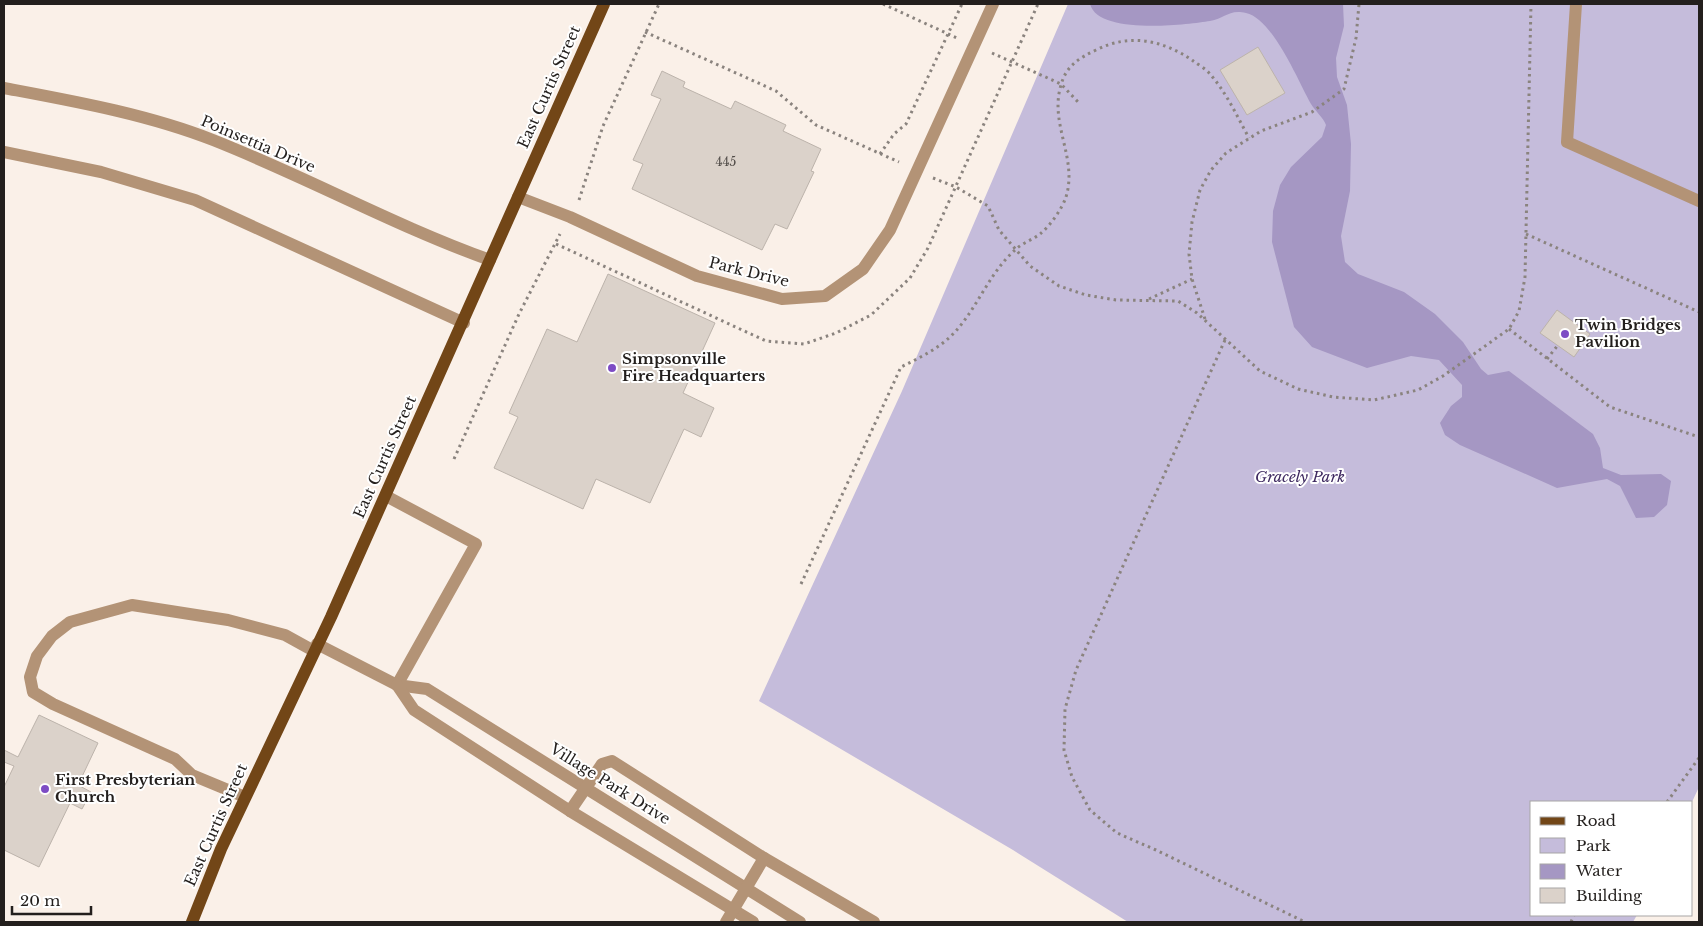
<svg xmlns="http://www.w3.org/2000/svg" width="1703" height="926" font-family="'Libre Baskerville',serif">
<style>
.green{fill:#c5bcdb}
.water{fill:#a597c3}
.building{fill:#dbd2ca;stroke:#bcb3ab}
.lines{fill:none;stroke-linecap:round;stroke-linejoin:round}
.path{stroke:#8a837e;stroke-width:3;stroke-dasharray:2.5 4;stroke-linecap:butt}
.minor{stroke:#b39376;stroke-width:12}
.major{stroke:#724617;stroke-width:12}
.poi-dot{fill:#7d4cc4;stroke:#fff;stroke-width:2}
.labels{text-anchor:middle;stroke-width:4;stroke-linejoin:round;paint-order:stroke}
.number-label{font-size:12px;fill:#514c48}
.street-label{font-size:15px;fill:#231f1d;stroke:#fff}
.poi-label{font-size:15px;font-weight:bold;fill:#231f1d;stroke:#fff;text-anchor:start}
.park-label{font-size:15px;font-style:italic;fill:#3e2960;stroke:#fff}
</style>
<rect width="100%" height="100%" fill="#faf0e8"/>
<!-- green -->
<polygon class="green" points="1068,4 1699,4 1699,787 1692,802 1532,802 1532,915 1637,915 1633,922 1128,922 1013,850 759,701 902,391"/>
<!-- water -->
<path class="water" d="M1090,4H1343L1344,26L1336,58L1337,77L1347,105L1351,144L1350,191L1341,236L1345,262L1358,274L1404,292L1435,314L1463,342L1481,369L1488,375L1509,371L1593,434L1600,448L1603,468L1621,475L1661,474L1671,481L1667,505L1654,517L1636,518L1620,486L1607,479L1557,488L1460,445L1445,435L1440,423L1451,406L1462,397V385L1439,360L1411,356L1367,368L1312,347L1294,327L1272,242L1273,211L1280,185L1291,167L1322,137L1326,125C1323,117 1315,111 1311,104C1298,81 1273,19 1246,13C1228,9 1225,19 1210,21C1185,25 1098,35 1090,4Z"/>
<!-- building -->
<g class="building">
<polygon points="1258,47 1285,93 1247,115 1220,70"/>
<polygon points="662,71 685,82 683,87 731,109 735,101 786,125 783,131 821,149 811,171 814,172 787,229 775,224 762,250 632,189 643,164 633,160 661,99 651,95"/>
<polygon points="608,274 715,323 683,393 714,408 701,437 684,429 650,503 596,479 583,509 494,468 518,417 509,413 547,329 577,342"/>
<polygon points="1557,310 1590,334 1574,357 1540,333"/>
<polygon points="39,715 98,743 78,785 91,792 82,809 70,803 39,867 4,850 4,787 14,766 4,762 4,750 18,757"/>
</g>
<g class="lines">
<!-- path -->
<g class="path">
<polyline points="883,4 957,38"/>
<polyline points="645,32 776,91 816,125 899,162"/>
<polyline points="992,53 1061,84 1080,104"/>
<polyline points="880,154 894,134 906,124 962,4"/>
<polyline points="933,178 956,187 988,206 999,230 1030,266 1059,286 1086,295 1116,300 1178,301 1197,313 1260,371 1298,389 1333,397 1374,400 1418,390 1443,376 1509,329 1519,311 1525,277 1531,4"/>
<polyline points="579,200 603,126 659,4"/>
<polyline points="1526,234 1699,312"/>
<polyline points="556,244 766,341 804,344 836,333 871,315 910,278 928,248 1038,4"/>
<polyline points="1149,299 1192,279"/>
<polyline points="1205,319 1192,279 1189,254 1192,222 1200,190 1211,170 1226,153 1261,131 1312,112 1344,89 1356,38 1359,4"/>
<polyline points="1509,329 1610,407 1699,437"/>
<polyline points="1225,340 1076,670 1065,709 1064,750 1072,777 1090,810 1117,833 1156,850 1305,922"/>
<polyline points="1547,359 1558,345"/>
<polyline points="454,459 519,314 560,234"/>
<path d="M801,584L901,367C919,358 938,349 952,335C977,310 988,274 1015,250C1022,243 1032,240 1040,234C1050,226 1062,209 1066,197C1078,158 1049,124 1061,85C1066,66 1079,58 1096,50C1130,33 1162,40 1192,60C1197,64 1205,68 1210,74C1226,92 1237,116 1249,138"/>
<polyline points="1667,802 1699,758"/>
<polyline points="1571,922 1574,915"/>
</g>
<!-- minor -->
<g class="minor">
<polyline points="1576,4 1567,142 1699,201"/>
<path d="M4,88C73,101 147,114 213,140C307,177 395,226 490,260"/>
<polyline points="4,152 101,172 195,200 464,323"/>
<polyline points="518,197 570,217 697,276 782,299 825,296 863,269 890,230 993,4"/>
<polyline points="386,496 476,544 397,685"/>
<polyline points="317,644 397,685 427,689 800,922"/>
<polyline points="397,685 414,710 570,811 753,922"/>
<polyline points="245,797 192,775 175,759 53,704 33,692 30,677 37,656 52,636 70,622 132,605 228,620 285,635 314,651"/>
<polyline points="570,811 602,764 612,761 764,858 874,922"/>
<polyline points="726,922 764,858"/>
</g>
<!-- major -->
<polyline class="major" points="192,922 221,849 331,617 604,4"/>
</g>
<!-- markers -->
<g class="poi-dot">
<circle cx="1565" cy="334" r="5"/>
<circle cx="612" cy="368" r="5"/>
<circle cx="45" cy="789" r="5"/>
</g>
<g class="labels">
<!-- number labels -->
<g class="number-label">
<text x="726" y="166">445</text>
</g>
<!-- street labels -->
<g class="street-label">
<text transform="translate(549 87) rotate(-66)" y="5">East Curtis Street</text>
<text transform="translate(258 144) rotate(23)" y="5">Poinsettia Drive</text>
<text transform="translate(749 272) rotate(14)" y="5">Park Drive</text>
<text transform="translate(385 457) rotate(-66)" y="5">East Curtis Street</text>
<text transform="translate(610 784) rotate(32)" y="5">Village Park Drive</text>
<text transform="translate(216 825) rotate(-66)" y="5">East Curtis Street</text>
</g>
<!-- poi labels -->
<g class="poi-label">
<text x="1575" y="330">Twin Bridges<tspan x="1575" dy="17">Pavilion</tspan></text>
<text x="622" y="364">Simpsonville<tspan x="622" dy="17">Fire Headquarters</tspan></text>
<text x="55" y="785">First Presbyterian<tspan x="55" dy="17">Church</tspan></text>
</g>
<!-- park labels -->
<g class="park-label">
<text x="1300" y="482">Gracely Park</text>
</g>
</g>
<!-- border -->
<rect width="1703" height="926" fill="none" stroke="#231f1d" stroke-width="10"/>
<!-- legend -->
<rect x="1530" y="801" width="162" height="115" fill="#ffffff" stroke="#a7a5a5"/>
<rect x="1540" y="817" width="25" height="8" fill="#724617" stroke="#a7a5a5"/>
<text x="1576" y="826" font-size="15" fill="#231f1d">Road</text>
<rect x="1540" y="838" width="25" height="15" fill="#c5bcdb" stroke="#a7a5a5"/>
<text x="1576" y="851" font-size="15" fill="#231f1d">Park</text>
<rect x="1540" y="864" width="25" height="15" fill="#a597c3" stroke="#a7a5a5"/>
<text x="1576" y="876" font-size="15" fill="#231f1d">Water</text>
<rect x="1540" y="888" width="25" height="15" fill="#dbd2ca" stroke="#a7a5a5"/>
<text x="1576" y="901" font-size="15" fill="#231f1d">Building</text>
<!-- scale -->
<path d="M12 906v8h79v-8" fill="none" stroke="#231f1d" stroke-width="2.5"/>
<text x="20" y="906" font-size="15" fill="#231f1d" stroke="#ffffff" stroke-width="4" paint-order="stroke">20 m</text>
</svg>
